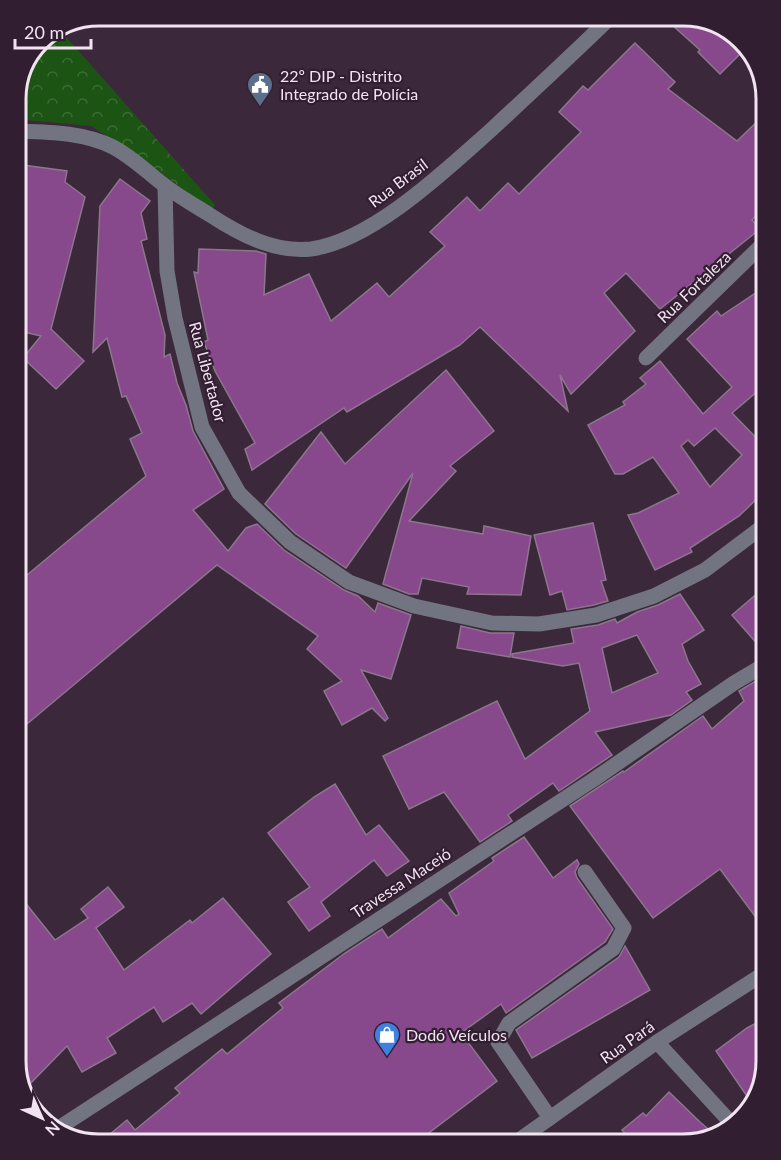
<svg xmlns="http://www.w3.org/2000/svg" width="781" height="1160" font-family="Lato,sans-serif">
<style>
.park{fill:url(#park-crowns)}
.building{fill:#87488c;stroke:#8c768d;stroke-width:1.5;fill-rule:evenodd}
.lines{fill:none;stroke-linecap:round;stroke-linejoin:round}
.minor{stroke:#737481;stroke-width:15}
.labels{text-anchor:middle;stroke-width:4.5;stroke-linejoin:round;paint-order:stroke}
.poi-label{font-size:16px;fill:#f1e3f0;stroke:#311e31;text-anchor:start}
.street-label{font-size:16px;fill:#f1e3f0;stroke:#311e31}
.rim{fill:none;stroke:#f1e3f0;stroke-width:3}
</style>
<defs>
<pattern id="park-crowns" width="20" height="18" patternUnits="userSpaceOnUse" patternTransform="scale(1.5)"><rect width="20" height="18" fill="#1c5414"/><path d="M2 6a3 3 0 1 1 6 0M12 15a3 3 0 1 1 6 0" fill="none" stroke="#3d6c36"/></pattern>
</defs>
<rect width="100%" height="100%" fill="#3c283b"/>
<!-- park -->
<polygon class="park" points="60,30 215,205 212,210 129,150 91,126 15,119 15,93 43,36"/>
<!-- building -->
<g class="building">
<polygon points="661,15 688,15 729,29 746,48 720,74 698,52 700,50"/>
<polygon points="635,43 675,82 668,89 737,141 766,113 766,204 752,220 760,229 660,309 626,273 604,293 635,331 571,394 560,375 568,411 480,327 460,345 347,412 344,408 252,470 245,449 255,443 215,371 204,342 208,340 194,272 198,273 199,249 256,251 266,254 264,295 309,274 331,321 377,283 389,297 445,246 430,232 467,197 480,211 508,183 519,194 581,132 559,112 583,86 588,90"/>
<polygon points="15,164 67,171 65,182 85,197 51,329 84,361 56,389 23,358 41,336 15,330"/>
<polygon points="120,179 150,201 141,213 147,239 141,241 165,335 164,357 170,354 177,383 186,405 193,431 224,489 193,510 228,551 246,528 257,524 284,550 344,590 358,596 375,612 378,603 411,615 391,679 361,670 388,718 385,721 372,708 342,725 324,691 342,681 307,649 318,636 217,565 15,734 15,585 146,476 130,439 142,433 126,396 122,397 107,338 93,352 100,206"/>
<path d="M766,286V384L732,413L766,448V490L739,516L690,548L692,552L655,570L628,515L638,513L679,493L653,457L623,474H615L588,425L625,405L623,402L646,384L640,378L660,361L703,414L732,387L687,339L717,311L721,316ZM715,428L742,455L710,487L681,446L688,440L694,446Z"/>
<polygon points="446,370 494,431 450,466 456,471 409,521 483,534 484,526 531,536 521,595 467,594 469,587 422,578 418,594 409,594 383,584 413,473 346,568 296,534 265,504 321,432 345,464"/>
<polygon points="593,523 606,580 601,581 608,601 594,605 567,610 562,591 550,595 534,535"/>
<polygon points="766,586 766,654 732,615"/>
<path d="M680,594L704,630L682,644L688,661L701,684L686,692L692,700L671,715L595,732L612,755L559,791L553,783L508,815L512,821L480,842L444,792L409,809L383,756L497,701L525,759L590,711L579,663L563,666L512,657V654L574,643L571,629L598,625L615,619L617,623L637,612L658,605ZM637,635L658,673L612,693L602,648Z"/>
<polygon points="461,626 490,633 514,633 510,657 457,648"/>
<polygon points="766,675 766,931 720,869 653,918 570,806 623,771 624,772 703,716 712,729 744,701 739,691"/>
<polygon points="335,784 366,835 379,825 409,861 387,876 374,860 321,902 330,916 309,931 288,902 310,887 268,833 314,797"/>
<polygon points="524,837 553,878 577,860 579,864 575,872 577,878 613,929 605,942 506,1013 501,1004 461,1033 497,1081 413,1145 97,1145 127,1120 135,1130 180,1093 175,1088 222,1049 227,1054 283,1008 279,1003 345,953 382,929 388,938 441,899 456,916 459,914 449,893 494,861 492,858"/>
<polygon points="108,887 124,907 96,928 124,970 190,920 192,923 223,898 271,954 201,1014 192,1003 163,1022 154,1007 107,1038 116,1053 82,1072 67,1046 23,1091 15,1062 15,890 55,940 88,918 81,909"/>
<polygon points="625,946 650,990 532,1058 516,1030 619,957"/>
<polygon points="766,1018 766,1062 753,1105 716,1051 747,1028"/>
<polygon points="669,1092 700,1122 716,1136 683,1145 635,1145 622,1130 643,1113 646,1116"/>
</g>
<g class="lines">
<!-- minor -->
<g class="minor">
<path d="M15,131C47,132 84,132 113,147C132,157 147,172 164,185C178,196 194,205 210,215C239,234 274,253 311,249C372,241 446,170 491,130C532,92 573,54 613,15"/>
<polyline points="165,186 167,271 175,318 202,427 239,493 290,542 349,582 414,606 492,623 539,624 596,615 654,596 705,570 766,524"/>
<polyline points="646,358 766,241"/>
<polyline points="657,1042 733,1125"/>
<polyline points="550,1118 498,1042 509,1023 613,949 624,928 585,872"/>
<polyline points="54,1131 593,780 734,683 766,664"/>
<polyline points="512,1145 657,1042 766,972"/>
</g>
</g>
<!-- icons -->
<defs>
<symbol id="civic-pin" viewBox="-11 -11 22 30"><path d="M0 17L-7.5 6A9.5 9.5 0 1 1 7.5 6Z" fill="#5c6f8a" stroke="#311e31"/><path d="M-.6-6.5H3V-4.5H.6V-3L4-1V1h2V6H-6V1h2V-1L-.6-3ZM-1.2 2.5V6h2.4V2.5Z" fill="#fff"/></symbol>
<symbol id="shop-pin" viewBox="-11 -11 22 30"><path d="M0 17L-7.5 6A9.5 9.5 0 1 1 7.5 6Z" fill="#3f7fe0" stroke="#311e31"/><path d="M-5-2.5h2.3a2.7 3.5 0 0 1 5.4 0H5L5.5 6h-11ZM-1.5-2.5h3a1.5 2.3 0 0 0-3 0Z" fill="#fff"/></symbol>
</defs>
<g fill-rule="evenodd">
<use href="#civic-pin" x="245" y="70" width="30" height="40"/>
<use href="#shop-pin" x="372" y="1020" width="30" height="40"/>
</g>
<g class="labels">
<!-- poi labels -->
<g class="poi-label">
<text x="280" y="82">22º DIP - Distrito<tspan x="280" dy="18">Integrado de Polícia</tspan></text>
<text x="406" y="1041">Dodó Veículos</text>
</g>
<!-- street labels -->
<g class="street-label">
<text transform="translate(398 183) rotate(-37)" y="6">Rua Brasil</text>
<text transform="translate(694 287) rotate(-44)" y="6">Rua Fortaleza</text>
<text transform="translate(208 372) rotate(75)" y="6">Rua Libertador</text>
<text transform="translate(401 883) rotate(-33)" y="6">Travessa Maceió</text>
<text transform="translate(627 1042) rotate(-35)" y="6">Rua Pará</text>
</g>
</g>
<!-- crop -->
<path d="M0 0H781V1160H0ZM99 26H683A73 73 0 0 1 756 99V1061A73 73 0 0 1 683 1134H99A73 73 0 0 1 26 1061V99A73 73 0 0 1 99 26Z" fill="#311e31" fill-rule="evenodd"/>
<path class="rim" d="M99 26H683A73 73 0 0 1 756 99V1061A73 73 0 0 1 683 1134H99A73 73 0 0 1 26 1061V99A73 73 0 0 1 99 26Z"/>
<!-- north arrow -->
<g transform="translate(42 1118) rotate(135)" stroke="#311e31" stroke-width="4.5" paint-order="stroke">
<path d="M0-4.5L10 22L0 15L-10 22Z" fill="#f1e3f0"/>
<text y="-9" font-size="16" font-weight="bold" text-anchor="middle" fill="#f1e3f0">N</text>
</g>
<!-- scale -->
<path d="M15 39v9h76v-9" fill="none" stroke="#f1e3f0" stroke-width="3"/>
<text x="24" y="39" font-size="18" fill="#f1e3f0" stroke="#311e31" stroke-width="4.5" paint-order="stroke">20 m</text>
</svg>
